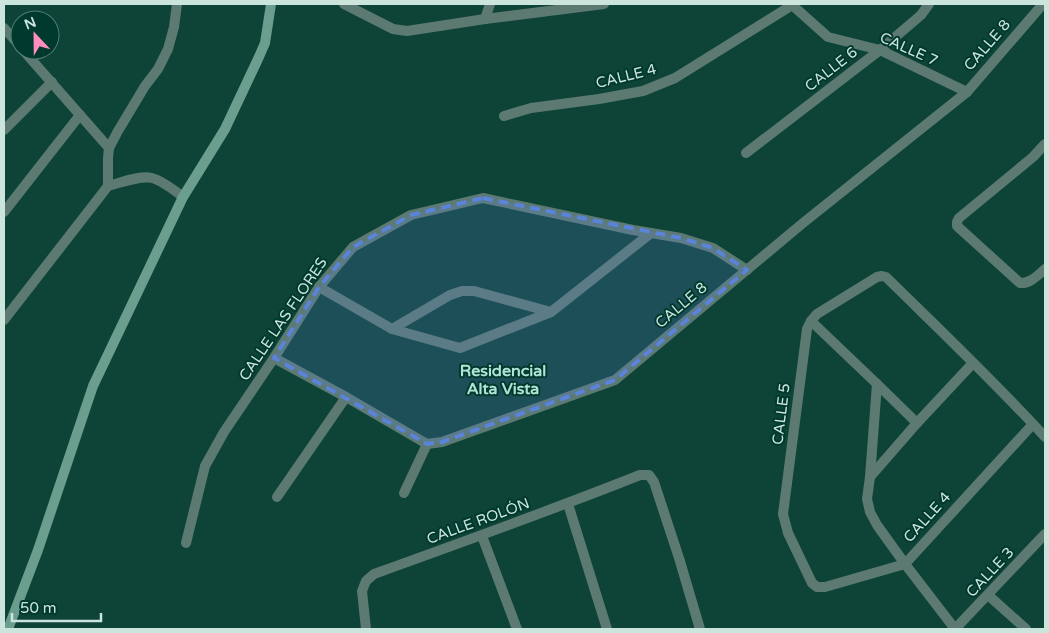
<svg xmlns="http://www.w3.org/2000/svg" width="1049" height="633" font-family="'Varela Round',sans-serif">
<style>
.lines{fill:none;stroke-linecap:round;stroke-linejoin:round}
.street{stroke:#5c7a71;stroke-width:10}
.secondary{stroke:#6c9e8f;stroke-width:10}
.marked{fill:#5a83da;fill-opacity:0.2;stroke:#5a83da;stroke-width:4;stroke-dasharray:10 6;stroke-linejoin:round}
.labels{text-anchor:middle;stroke-width:4;stroke-linejoin:round;paint-order:stroke}
.street-label{font-size:15px;fill:#cbe5dd;stroke:#00392d}
.neighbourhood-label{font-size:16px;font-weight:bold;fill:#afe3d3;stroke:#00392d}
</style>
<rect width="100%" height="100%" fill="#0e4337"/>
<g class="lines">
<!-- street -->
<g class="street">
<polyline points="344,4 393,29 407,31 485,19 604,4"/>
<polyline points="791,4 828,37 880,50 967,92"/>
<polyline points="485,19 490,4"/>
<polyline points="4,28 20,46"/>
<polyline points="23,50 109,148"/>
<polyline points="504,116 531,108 599,99 643,91 675,78 794,4"/>
<polyline points="4,130 52,82"/>
<path d="M1045,144L1033,157L959,218L957,222V226L1020,283C1030,284 1038,275 1045,269"/>
<polyline points="746,153 880,50 921,15 929,4"/>
<path d="M108,186C120,183 140,175 152,178C163,181 174,190 183,197"/>
<polyline points="4,212 80,115"/>
<polyline points="319,287 392,329 460,348 551,312 651,233"/>
<polyline points="4,320 108,186 108,158 109,148 118,131 145,86 158,69 168,49 174,27 177,4"/>
<polyline points="811,321 877,384 917,423"/>
<polyline points="392,329 450,295 462,291 474,291 551,312"/>
<polyline points="274,358 346,397 427,444 442,442 615,380 803,223 967,92 1043,4"/>
<polyline points="877,384 870,477 867,499 870,512 877,525 905,564 955,629"/>
<path d="M1033,424L905,564L825,587H817L812,583L788,533L783,514L807,329L811,321L817,314L877,277L882,276L886,277C940,330 995,382 1045,437"/>
<polyline points="870,477 917,423 973,363"/>
<polyline points="404,493 427,444"/>
<polyline points="277,497 346,397"/>
<polyline points="568,504 607,629"/>
<polyline points="482,536 517,629"/>
<polyline points="186,543 205,466 224,432 274,358 319,287 353,247 411,215 483,198 633,230 681,238 713,248 747,270"/>
<polyline points="988,595 1026,629"/>
<path d="M366,629L362,591L366,581L374,574C463,542 552,510 640,475H649L654,482L679,558L700,629"/>
<polyline points="955,629 1045,534"/>
</g>
<!-- secondary -->
<polyline class="secondary" points="8,629 38,550 93,386 183,197 225,129 258,59 265,43 271,4"/>
</g>
<!-- marked area -->
<path class="marked" d="M483,198L681,238L713,248L747,270L615,380L442,442L427,444L274,358L319,287L353,247L411,215Z"/>
<g class="labels">
<!-- street labels -->
<g class="street-label">
<text transform="translate(987 45) rotate(-49)" y="5">CALLE 8</text>
<text transform="translate(909 49) rotate(24)" y="5">CALLE 7</text>
<text transform="translate(831 69) rotate(-38)" y="5">CALLE 6</text>
<text transform="translate(626 76) rotate(-14)" y="5">CALLE 4</text>
<text transform="translate(681 305) rotate(-40)" y="5">CALLE 8</text>
<text transform="translate(283 319) rotate(-56)" y="5">CALLE LAS FLORES</text>
<text transform="translate(781 414) rotate(-83)" y="5">CALLE 5</text>
<text transform="translate(927 517) rotate(-48)" y="5">CALLE 4</text>
<text transform="translate(478 521) rotate(-20)" y="5">CALLE ROLÓN</text>
<text transform="translate(990 572) rotate(-47)" y="5">CALLE 3</text>
</g>
<!-- neighbourhood labels -->
<g class="neighbourhood-label">
<text x="503" y="376">Residencial<tspan x="503" dy="18">Alta Vista</tspan></text>
</g>
</g>
<!-- border -->
<rect width="1049" height="633" fill="none" stroke="#cbe5dd" stroke-width="10"/>
<!-- north arrow -->
<g transform="translate(35 35) rotate(338)"><circle r="24" fill="#00392d" stroke="#517e73"/>
<path d="M0-4L9 19L0 12L-9 19Z" fill="#fe8ebd"/>
<text y="-8" font-size="14" font-weight="bold" text-anchor="middle" fill="#cbe5dd">N</text>
</g>
<!-- scale -->
<path d="M12 613v8h89v-8" fill="none" stroke="#cbe5dd" stroke-width="2.5"/>
<text x="20" y="613" font-size="15" fill="#cbe5dd" stroke="#00392d" stroke-width="4" paint-order="stroke">50 m</text>
</svg>
